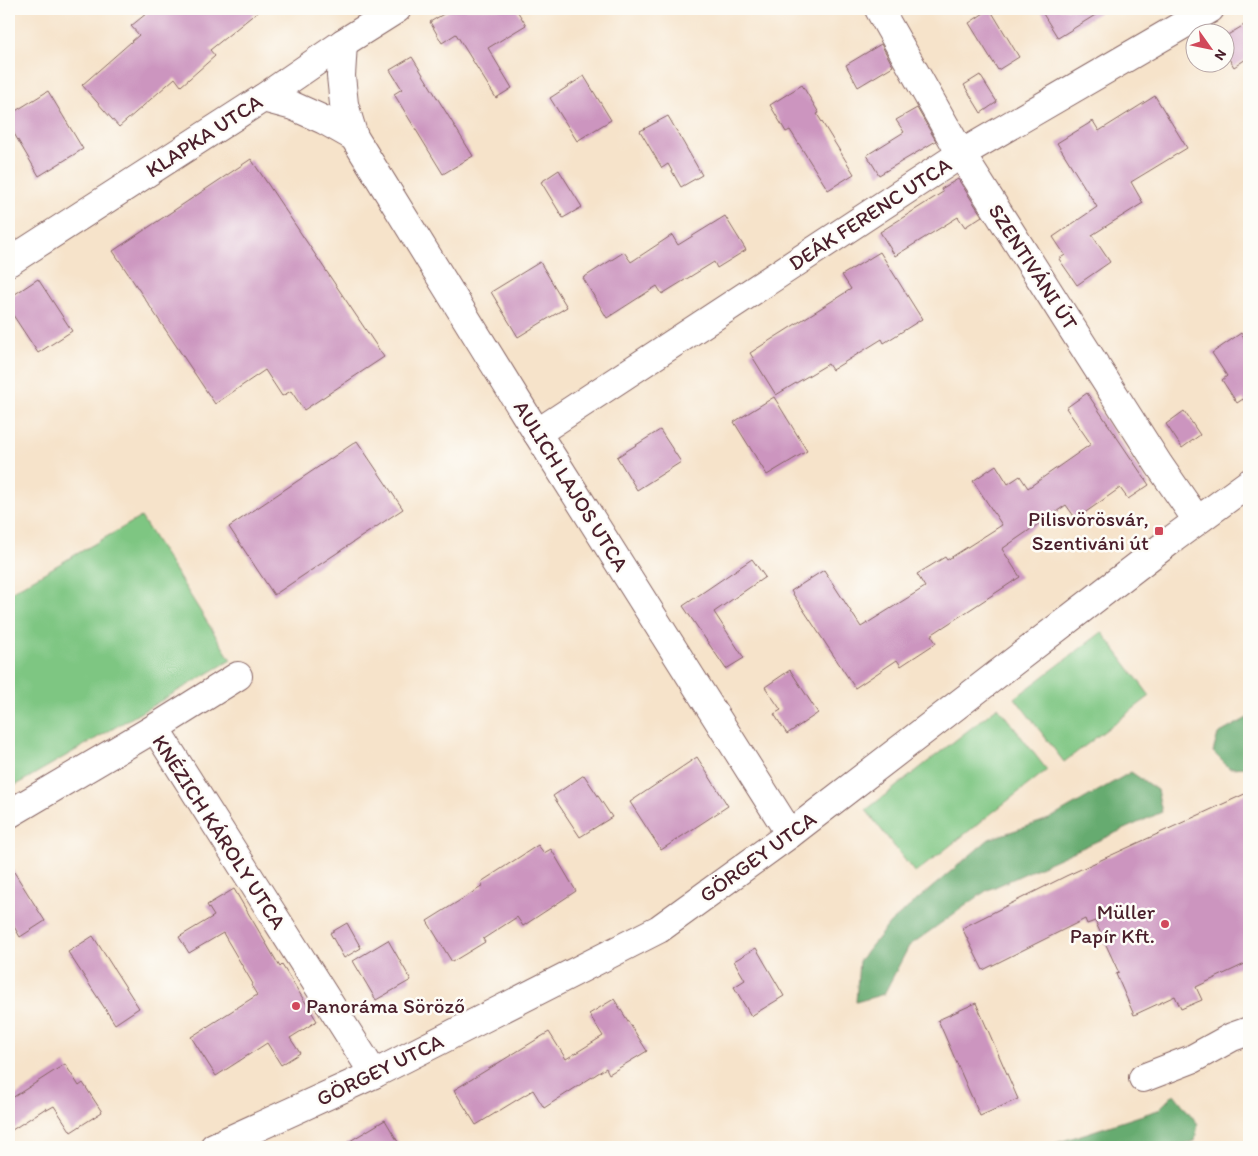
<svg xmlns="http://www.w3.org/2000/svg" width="1258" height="1156" font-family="Itim,sans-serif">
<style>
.green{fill:#7ec682;stroke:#647256}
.forest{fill:#66ab70;stroke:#58654e}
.building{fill:#cc95bf}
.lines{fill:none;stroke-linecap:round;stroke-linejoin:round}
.minor-casing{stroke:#866463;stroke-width:30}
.minor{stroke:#fff;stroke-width:28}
.poi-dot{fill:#d1495b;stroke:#fdfcf7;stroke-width:2}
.labels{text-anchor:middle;stroke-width:5;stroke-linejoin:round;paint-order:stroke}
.street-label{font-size:21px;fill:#4a1f2b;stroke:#fdfcf7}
.poi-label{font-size:21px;fill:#4a1f2b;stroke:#fdfcf7;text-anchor:end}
</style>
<rect width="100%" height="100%" fill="#fdfcf7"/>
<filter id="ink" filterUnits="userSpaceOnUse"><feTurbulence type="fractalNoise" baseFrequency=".02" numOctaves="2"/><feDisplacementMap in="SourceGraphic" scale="10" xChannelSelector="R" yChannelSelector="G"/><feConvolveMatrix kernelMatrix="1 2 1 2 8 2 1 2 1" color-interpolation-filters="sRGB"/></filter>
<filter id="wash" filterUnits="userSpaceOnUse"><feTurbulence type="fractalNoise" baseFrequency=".0096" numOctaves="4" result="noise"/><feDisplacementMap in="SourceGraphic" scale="20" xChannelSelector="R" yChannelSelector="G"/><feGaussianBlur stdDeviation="1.12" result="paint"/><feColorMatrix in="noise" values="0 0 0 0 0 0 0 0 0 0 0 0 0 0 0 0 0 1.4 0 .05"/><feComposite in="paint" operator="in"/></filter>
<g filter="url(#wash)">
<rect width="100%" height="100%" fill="#f6e3ca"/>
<!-- green -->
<g class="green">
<polygon points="141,517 231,660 9,789 9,593"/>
<polygon points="1102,632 1150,696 1064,762 1015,698"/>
<polygon points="998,707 1047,770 915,873 866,810"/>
</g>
<!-- forest -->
<g class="forest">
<polygon points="1249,717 1249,767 1229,768 1213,752 1218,734"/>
<polygon points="1131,772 1157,790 1162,812 986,891 909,946 884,994 856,1002 859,961 890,923 989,839 1049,819"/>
<polygon points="1174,1094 1198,1124 1195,1141 1176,1147 1044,1147 1158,1110"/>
</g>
<g id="blocks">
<!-- building -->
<g class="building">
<polygon points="152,9 261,9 210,50 215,56 181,86 175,78 119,127 82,85 139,35 131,26"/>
<polygon points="452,9 516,9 526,25 488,48 512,88 496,98 456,34 442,43 430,22"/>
<polygon points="990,9 1019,57 998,70 969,23"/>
<polygon points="1040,9 1105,9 1058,38"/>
<polygon points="1249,22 1249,57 1234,67 1226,54 1226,36"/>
<polygon points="881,44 893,66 858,87 846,65"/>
<polygon points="412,57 473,156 443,174 394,94 402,89 390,70"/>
<polygon points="980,75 997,102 981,113 964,85"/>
<polygon points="584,76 611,120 577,141 550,98"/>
<polygon points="802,85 819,113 817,114 854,174 828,190 790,130 786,132 770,105"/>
<polygon points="48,91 83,149 39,176 9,125 9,115"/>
<polygon points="1155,96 1187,148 1131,182 1143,203 1092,235 1110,262 1077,285 1059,259 1065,255 1053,237 1097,207 1057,143 1093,121 1099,131"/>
<polygon points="917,108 936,141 879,175 867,155 904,132 896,120"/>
<polygon points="668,116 702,175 681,187 668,164 662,168 640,131"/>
<polygon points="251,159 384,357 304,410 291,391 282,396 265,370 215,404 113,251"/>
<polygon points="559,170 582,207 563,218 541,182"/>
<polygon points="958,179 982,216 965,227 958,217 895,256 880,232 943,192 941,189"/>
<polygon points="725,216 746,250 717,268 714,262 662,294 657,286 607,318 583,278 624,252 631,262 672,235 678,245"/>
<polygon points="880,252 922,319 884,343 882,339 832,370 828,364 776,395 750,353 851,289 842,275"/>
<polygon points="540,262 567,307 518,337 491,292"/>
<polygon points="38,279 72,331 38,353 9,309 9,298"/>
<polygon points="1241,333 1249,346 1249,409 1243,399 1237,403 1222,380 1227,376 1212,353"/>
<polygon points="1087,393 1149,485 1128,499 1120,488 1076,519 1066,505 1002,549 1020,577 931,635 936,643 901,666 897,660 855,688 791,591 824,570 861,627 925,587 917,574 945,557 947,560 1002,525 973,481 996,465 1008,484 1020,476 1028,488 1091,444 1066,408"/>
<polygon points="774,397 807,451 767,475 734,422"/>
<polygon points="1184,411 1200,435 1182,448 1166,424"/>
<polygon points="660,430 681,462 637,490 617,457"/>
<polygon points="357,441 403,509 274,595 229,527"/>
<polygon points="752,559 765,577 714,612 744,658 726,669 683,606"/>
<polygon points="790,670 818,713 787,734 774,714 781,710 765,687"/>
<polygon points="697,757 728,806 661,850 630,802"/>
<polygon points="584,775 612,817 580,837 553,796"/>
<polygon points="1249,792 1249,962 1196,987 1202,1000 1181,1009 1175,996 1134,1015 1116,974 1119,973 1095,921 1087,924 1085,919 983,970 962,928 1066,876"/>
<polygon points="538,845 544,853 551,849 576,891 523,926 517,917 483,939 485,942 452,962 427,921 483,886 481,882"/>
<polygon points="9,864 45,921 20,937 9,918"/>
<polygon points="234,889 280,967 282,965 317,1021 290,1038 300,1053 281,1065 267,1043 216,1076 191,1037 257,995 251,985 253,984 223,933 189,953 179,937 214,916 207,905"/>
<polygon points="347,923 361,948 344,958 330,933"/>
<polygon points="93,936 139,1008 115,1024 68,952"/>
<polygon points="388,940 411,980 376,1000 353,961"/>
<polygon points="756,948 784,996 751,1016 734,987 745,980 734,961"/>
<polygon points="614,999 647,1051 609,1074 606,1068 544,1108 533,1090 476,1125 454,1090 549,1032 566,1059 603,1036 589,1014"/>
<polygon points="976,1003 1018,1099 980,1116 938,1020"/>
<polygon points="65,1064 79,1086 83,1083 102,1112 71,1132 54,1106 47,1110 46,1108 9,1132 9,1100"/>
<polygon points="385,1120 401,1147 340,1147"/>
</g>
</g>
</g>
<g filter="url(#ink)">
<use href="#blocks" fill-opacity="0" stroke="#866463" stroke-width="1"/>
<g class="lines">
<defs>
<g id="minor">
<polyline points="879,9 961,154 1159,465 1197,520"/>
<polyline points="343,43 341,76 344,104 354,137"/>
<polyline points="263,98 293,106 324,120 354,137 537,433 790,834"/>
<polyline points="9,262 263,98 343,43 397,9"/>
<polyline points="537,433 961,154 1210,9"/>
<polyline points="155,728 374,1074"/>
<polyline points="9,814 155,728 238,676"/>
<polyline points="1143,1078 1192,1059 1232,1037 1249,1031"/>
<polyline points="214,1147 374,1074 659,929 790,834 1174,538 1249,483"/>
</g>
</defs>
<!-- minor casing -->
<use href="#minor" class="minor-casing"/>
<!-- minor -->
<use href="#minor" class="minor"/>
</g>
</g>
<!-- markers -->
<g class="poi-dot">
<rect x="1154" y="526" width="10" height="10" rx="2.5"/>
<circle cx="1165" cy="924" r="5"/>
<circle cx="296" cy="1006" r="5"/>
</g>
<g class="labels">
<!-- street labels -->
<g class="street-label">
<text transform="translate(204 136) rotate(-33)" y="7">KLAPKA UTCA</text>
<text transform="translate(870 214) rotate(-33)" y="7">DEÁK FERENC UTCA</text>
<text transform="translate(1033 267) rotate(57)" y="7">SZENTIVÁNI ÚT</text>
<text transform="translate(571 486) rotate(58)" y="7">AULICH LAJOS UTCA</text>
<text transform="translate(219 832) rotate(57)" y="7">KNÉZICH KÁROLY UTCA</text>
<text transform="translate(758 857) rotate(-36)" y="7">GÖRGEY UTCA</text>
<text transform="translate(380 1070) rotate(-26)" y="7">GÖRGEY UTCA</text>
</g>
<!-- poi labels -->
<g class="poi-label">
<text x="1149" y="526">Pilisvörösvár,<tspan x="1149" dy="24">Szentiváni út</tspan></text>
<text x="1155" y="919">Müller<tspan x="1155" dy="24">Papír Kft.</tspan></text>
<text x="306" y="1013" text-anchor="start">Panoráma Söröző</text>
</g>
</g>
<!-- margin -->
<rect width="1258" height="1156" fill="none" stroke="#fdfcf7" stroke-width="30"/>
<!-- north arrow -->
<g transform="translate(1210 48) rotate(123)"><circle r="24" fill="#fdfcf7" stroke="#b5a4a5"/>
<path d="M0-4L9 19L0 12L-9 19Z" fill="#d1495b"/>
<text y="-8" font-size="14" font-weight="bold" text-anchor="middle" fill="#4a1f2b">N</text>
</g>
</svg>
